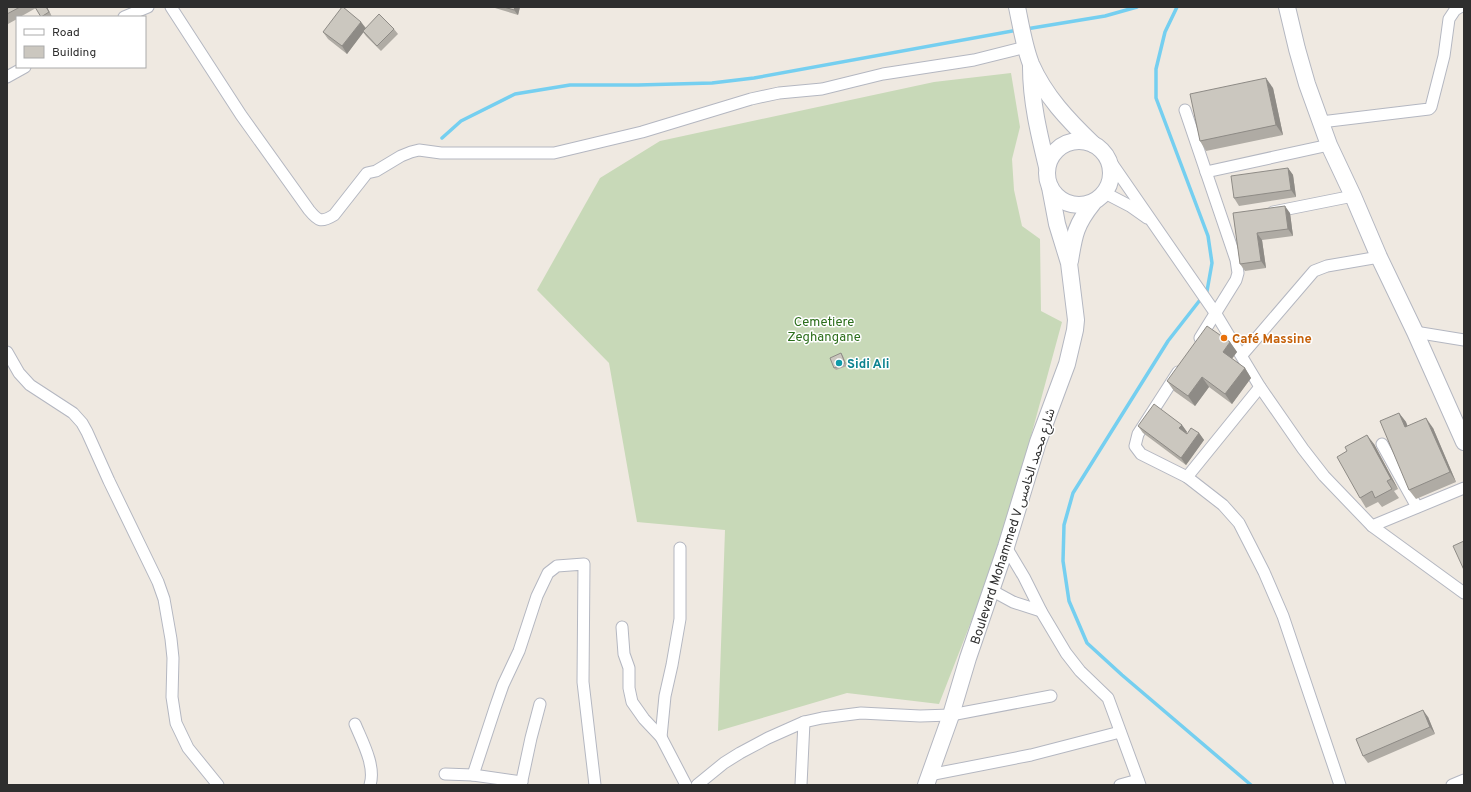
<svg xmlns="http://www.w3.org/2000/svg" width="1471" height="792" font-family="Overpass,'Noto Sans Arabic',sans-serif">
<style>
.cemetery{fill:#c8d9b8}
.lines{fill:none;stroke-linecap:round;stroke-linejoin:round}
.stream{stroke:#75cff0;stroke-width:3.5}
.street-casing{stroke:#b4b7c1;stroke-width:13}
.secondary-casing{stroke:#b4b7c1;stroke-width:18}
.street{stroke:#fff;stroke-width:11}
.secondary{stroke:#fff;stroke-width:16}
.wall{fill:#afaba4}
.shaded-wall{fill:#8e8b86}
.building{fill:#cbc7bf;stroke:#8e8b86}
.food-dot{fill:#e8710a;stroke:#fff;stroke-width:1.5}
.culture-dot{fill:#0f9aa8;stroke:#fff;stroke-width:1.5}
.labels{text-anchor:middle;stroke-width:3;stroke-linejoin:round;paint-order:stroke}
.park-label{font-size:13px;fill:#2c6e1b;stroke:#fff}
.food-label{font-size:13px;font-weight:bold;fill:#c56008;stroke:#fff;text-anchor:start}
.culture-label{font-size:13px;font-weight:bold;fill:#0d838f;stroke:#fff;text-anchor:start}
.street-label{font-size:13px;fill:#2e2e2e;stroke:#fff}
</style>
<rect width="100%" height="100%" fill="#efe9e1"/>
<!-- cemetery -->
<polygon class="cemetery" points="1011,73 1020,127 1012,159 1014,190 1022,226 1040,239 1041,311 1062,322 1012,506 983,591 939,704 847,693 718,731 725,530 637,522 609,363 537,290 600,178 660,141 934,82"/>
<g class="lines">
<!-- stream -->
<g class="stream">
<polyline points="1177,7 1165,32 1156,69 1156,98 1208,236 1212,263 1207,291 1168,341 1073,493 1064,525 1063,561 1069,601 1087,643 1122,675 1251,785"/>
<polyline points="1026,29 1105,16 1137,7"/>
<polyline points="442,138 461,121 515,94 570,85 638,85 712,83 754,78 1018,30"/>
</g>
<defs>
<g id="street">
<path d="M171,7L241,115L309,210C318,221 321,223 334,215L367,173L376,171L401,156L411,152L419,150L441,153H554L642,132L751,99L779,93L822,89L883,74L974,60L1026,47"/>
<polyline points="124,17 148,7"/>
<polyline points="7,77 25,67"/>
<polyline points="1185,110 1236,260 1238,273 1236,280 1200,338"/>
<polyline points="1321,122 1429,109 1431,107 1444,56 1449,19 1455,10 1460,7"/>
<polyline points="1106,155 1216,314 1260,387 1303,449 1324,476 1372,526 1464,593"/>
<polyline points="1206,172 1329,145"/>
<polyline points="1105,193 1130,206 1147,218"/>
<polyline points="1273,212 1353,196"/>
<polyline points="1415,332 1464,340"/>
<polyline points="7,352 19,373 30,385 73,413 82,423 87,432 109,481 158,582 164,599 171,639 173,658 172,697 176,723 188,748 218,785"/>
<polyline points="1242,355 1314,271 1327,266 1379,257"/>
<polyline points="1178,372 1138,434 1135,446 1141,454 1187,477 1223,505 1239,523 1264,572 1283,616 1340,785"/>
<polyline points="1382,444 1417,507"/>
<polyline points="1187,477 1260,387"/>
<polyline points="1372,526 1464,488"/>
<polyline points="1006,547 1024,577 1041,611 1066,653 1080,671 1108,698 1140,785"/>
<polyline points="991,590 1013,602 1041,611"/>
<polyline points="622,627 624,654 629,668 629,688 632,702 644,719 661,737 686,785"/>
<path d="M355,724C362,741 376,766 370,785"/>
<polyline points="661,737 665,696 672,665 680,619 680,548"/>
<polyline points="445,774 473,775 522,782"/>
<polyline points="473,775 495,708 503,685 519,651 537,596 548,573 557,566 584,564 583,682 595,785"/>
<polyline points="929,775 1031,755 1120,732"/>
<polyline points="521,785 531,738 540,704"/>
<polyline points="697,785 724,763 740,753 768,738 804,722 822,718 861,713 920,716 951,715 1051,696"/>
<polyline points="801,785 804,722"/>
<polyline points="1120,785 1138,780"/>
<polyline points="1452,785 1464,780"/>
</g>
<g id="secondary">
<path d="M1017,7C1021,26 1024,46 1031,64C1045,96 1068,120 1093,144"/>
<polyline points="1287,7 1297,49 1307,84 1329,145 1353,196 1379,257 1415,332 1464,442"/>
<path d="M1031,67C1031,101 1039,134 1047,167"/>
<circle cx="1079" cy="173" r="32"/>
<path d="M1070,261C1074,235 1076,224 1093,203"/>
<polyline points="926,785 951,715 968,658 1006,547 1038,442 1067,364 1075,330 1076,320 1069,263 1057,224 1050,187"/>
</g>
</defs>
<!-- street casing -->
<use href="#street" class="street-casing"/>
<!-- secondary casing -->
<use href="#secondary" class="secondary-casing"/>
<!-- street -->
<use href="#street" class="street"/>
<!-- secondary -->
<use href="#secondary" class="secondary"/>
</g>
<!-- wall -->
<g class="wall">
<polygon points="7,7 47,7 52,17 41,17 36,8 20,17 17,17 17,19 8,24 7,23"/>
<polygon points="495,7 520,7 518,15 495,8"/>
<polygon points="361,22 366,28 394,29 398,34 381,51 366,36 363,32 347,54 328,39 323,32"/>
<polygon points="1273,88 1283,135 1206,151 1200,141"/>
<polygon points="1288,168 1293,175 1296,197 1239,206 1234,198"/>
<polygon points="1233,213 1290,213 1293,236 1262,240 1266,268 1245,271 1240,264"/>
<polygon points="1230,342 1237,352 1232,359 1245,368 1251,378 1232,404 1209,387 1195,406 1174,391 1167,381"/>
<polygon points="841,353 843,356 847,366 836,370 834,368"/>
<polygon points="1399,413 1406,422 1407,426 1433,428 1456,482 1416,499 1409,490"/>
<polygon points="1182,425 1187,432 1186,433 1187,434 1199,433 1204,440 1186,465 1143,433 1138,426"/>
<polygon points="1374,444 1398,489 1394,491 1399,498 1382,507 1378,502 1366,508 1360,498"/>
<polygon points="1428,717 1435,734 1368,763 1363,756"/>
</g>
<!-- shaded-wall -->
<g class="shaded-wall">
<polygon points="46,7 47,7 52,17"/>
<polygon points="515,7 520,7 518,15 514,10"/>
<polygon points="361,22 366,29 347,54 342,46"/>
<polygon points="1266,78 1273,88 1283,135 1276,125"/>
<polygon points="1288,168 1293,175 1296,197 1291,190"/>
<polygon points="1285,206 1290,213 1293,236 1288,229"/>
<polygon points="1257,233 1262,240 1266,268 1261,261"/>
<polygon points="1230,342 1237,352 1229,362 1223,352"/>
<polygon points="1245,368 1251,378 1232,404 1225,394"/>
<polygon points="1202,377 1209,387 1195,406 1188,396"/>
<polygon points="1399,413 1406,422 1412,437 1405,427"/>
<polygon points="1426,418 1433,428 1456,482 1450,472"/>
<polygon points="1182,425 1187,432 1184,436 1179,428"/>
<polygon points="1199,433 1204,440 1186,465 1181,458"/>
<polygon points="1367,435 1374,444 1398,489 1391,479"/>
<polygon points="1423,710 1428,717 1435,734 1430,727"/>
</g>
<!-- building -->
<g class="building">
<polygon points="7,7 20,7 7,14"/>
<polygon points="35,7 46,7 49,12 41,17"/>
<polygon points="342,7 343,7 361,22 342,46 323,32"/>
<polygon points="504,7 515,7 514,10"/>
<polygon points="379,14 394,29 377,46 363,31"/>
<polygon points="1266,78 1276,125 1200,141 1190,94"/>
<polygon points="1288,168 1291,190 1234,198 1231,176"/>
<polygon points="1285,206 1288,229 1257,233 1261,261 1240,264 1233,213"/>
<polygon points="1207,326 1230,342 1223,352 1245,368 1225,394 1202,377 1188,396 1167,381"/>
<polygon points="841,353 845,363 834,368 830,358"/>
<polygon points="1154,404 1182,425 1179,428 1187,434 1191,428 1199,433 1181,458 1138,426"/>
<polygon points="1399,413 1405,427 1426,418 1450,472 1409,490 1380,421"/>
<polygon points="1367,435 1391,479 1387,481 1392,489 1375,498 1372,491 1360,498 1337,457 1347,451 1345,447"/>
<polygon points="1464,541 1464,570 1453,546"/>
<polygon points="1423,710 1430,727 1363,756 1356,739"/>
</g>
<!-- markers -->
<circle class="food-dot" cx="1224" cy="338" r="4"/>
<circle class="culture-dot" cx="839" cy="363" r="4"/>
<g class="labels">
<!-- park labels -->
<g class="park-label">
<text x="824" y="326">Cemetiere<tspan x="824" dy="15">Zeghangane</tspan></text>
</g>
<!-- food labels -->
<g class="food-label">
<text x="1232" y="343">Café Massine</text>
</g>
<!-- culture labels -->
<g class="culture-label">
<text x="847" y="368">Sidi Ali</text>
</g>
<!-- street labels -->
<g class="street-label">
<text transform="translate(1012 526) rotate(-72)" y="5">Boulevard Mohammed V شارع محمد الخامس</text>
</g>
</g>
<!-- border -->
<rect width="1471" height="792" fill="none" stroke="#2e2e2e" stroke-width="16"/>
<!-- legend -->
<rect x="16" y="16" width="130" height="52" fill="#ffffff" stroke="#ababab"/>
<rect x="24" y="29" width="20" height="6" fill="#ffffff" stroke="#ababab"/>
<text x="52" y="36" font-size="12" fill="#2e2e2e">Road</text>
<rect x="24" y="46" width="20" height="12" fill="#cbc7bf" stroke="#ababab"/>
<text x="52" y="56" font-size="12" fill="#2e2e2e">Building</text>
</svg>
